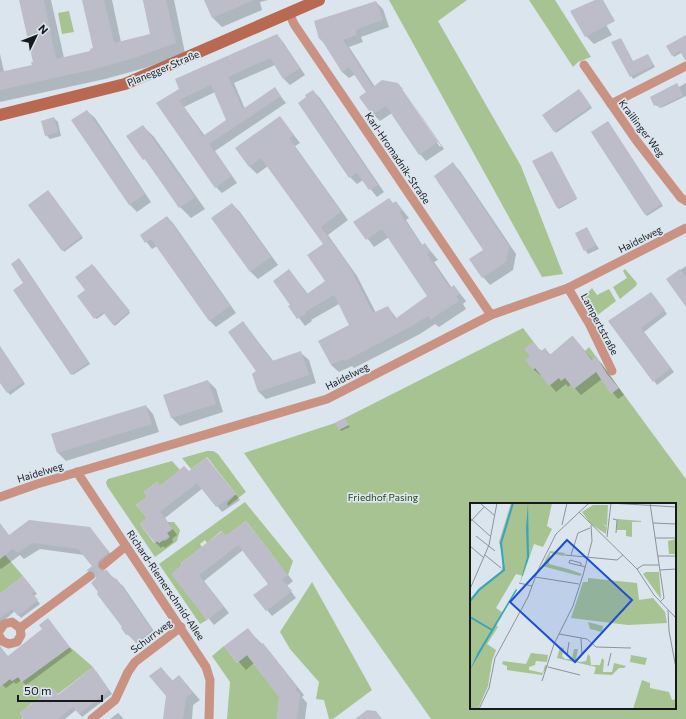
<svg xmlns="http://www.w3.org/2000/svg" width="686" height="719" font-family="Commissioner,sans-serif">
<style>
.green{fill:#a7c391;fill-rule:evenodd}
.shadow{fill:#0003;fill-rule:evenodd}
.building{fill:#bdbdc9;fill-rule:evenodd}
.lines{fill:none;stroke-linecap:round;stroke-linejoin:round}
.minor-tunnel{stroke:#b4bcc4;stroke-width:9;stroke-dasharray:9 4.5;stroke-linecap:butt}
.minor{stroke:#ca9282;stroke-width:9}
.secondary{stroke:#b96851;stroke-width:12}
.labels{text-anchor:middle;stroke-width:3.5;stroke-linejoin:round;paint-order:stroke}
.street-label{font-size:10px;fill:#161a1d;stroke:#dbe5ee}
.park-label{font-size:10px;fill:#2c4414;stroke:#dbe5ee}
.inset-river{fill:none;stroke:#36a5bd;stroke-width:2}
.inset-road{fill:none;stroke:#8c949a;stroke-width:1}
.view{fill:#1d4ed8;fill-opacity:0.15;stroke:#1d4ed8;stroke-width:2}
.inset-edge{fill:none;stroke:#161a1d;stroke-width:2}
</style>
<rect width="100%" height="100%" fill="#dbe5ee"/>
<!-- green -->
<g class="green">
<polygon points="389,0 467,0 438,21 521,166 563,274 542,277"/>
<polygon points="529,0 555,0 591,57 578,62 573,67"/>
<polygon points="69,11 74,32 62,34 58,13"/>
<polygon points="625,269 637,283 636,286 620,299 613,287 627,278 623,271"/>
<polygon points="592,288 597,295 609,289 616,301 595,317 584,297"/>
<path d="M523,328L539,349L542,351L545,348L550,355L572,336L585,351L589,347L686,479V719H431L244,453L335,423ZM471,504H675V708H471Z"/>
<polygon points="207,451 213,451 218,454 246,492 228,506 227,503 236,494 207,457 191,469 182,458"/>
<polygon points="172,461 180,470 160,486 157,482 144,492 147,497 136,505 147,518 140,524 154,543 157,541 159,543 163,540 165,541 170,537 167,533 168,522 174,522 180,530 177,541 155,557 107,486 106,482 108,479"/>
<polygon points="245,502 293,561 288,575 246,521 226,536 221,531 207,543 205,540 200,544 202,547 181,563 182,565 172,574 207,620 200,624 159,564"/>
<polygon points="5,555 23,576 0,594 0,559"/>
<polygon points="312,582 372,690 333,719 329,719 324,700 316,699 319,682 290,649 280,632"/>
<polygon points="224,646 237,663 247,655 281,699 279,701 277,719 227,719 230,682 212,656"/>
<polygon points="70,647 93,667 58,694 53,689 33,704 32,703 20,713 23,717 21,719 0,719 0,683 2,685 10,679 12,681 18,677 22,682"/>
</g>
<!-- shadow -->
<g class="shadow">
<polygon points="21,0 51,0 64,58 92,52 94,49 83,0 112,0 121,42 151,35 143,0 174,0 185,53 145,68 105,79 0,102 0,54 4,72 33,66 34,63"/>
<polygon points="205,0 268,0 260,2 262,10 222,27 213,18"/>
<polygon points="376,2 383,9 389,27 361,37 363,42 349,47 375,87 398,84 403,89 401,89 440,147 441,146 405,92 444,149 426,161 420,154 392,113 380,121 373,114 368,92 356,74 349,78 342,72 325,44 319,38"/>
<polygon points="598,11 612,35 594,44 586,36"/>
<path d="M277,35L283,42L305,75L290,85L284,79L275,65L234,83L245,109L275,89L286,103L215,151L237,183L222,193L216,187L158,103ZM215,92L228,121L205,136L184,107Z"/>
<polygon points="686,36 686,50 674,57 673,55"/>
<polygon points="613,43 633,62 647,55 655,67 633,79"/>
<polygon points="686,83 686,96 661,108 659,105 657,106 655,105 677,84 679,87"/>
<polygon points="313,91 320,98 384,192 377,197 363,180 357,184 350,177"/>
<polygon points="581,92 592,108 556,133 555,131"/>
<polygon points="87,111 95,118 151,202 137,212 129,204"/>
<polygon points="280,117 300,143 295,146 348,220 328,235 357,276 376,313 388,307 397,319 429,296 389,237 374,247 355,222 396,202 409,218 406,220 423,246 425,244 438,260 434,262 452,288 454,286 466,301 463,304 466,309 439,327 435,324 420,334 354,368 352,366 339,372 331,365 351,326 339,304 311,320 312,321 305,326 290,306 289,270 308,294 327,281 324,244 268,166 257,174 249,166"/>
<polygon points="54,118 58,122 61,136 50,139 46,135"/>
<polygon points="609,124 663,206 647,216 592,133"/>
<polygon points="143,126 154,137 205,209 191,218 180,207 128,136"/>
<polygon points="553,153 577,199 559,209 558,208"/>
<polygon points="453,164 460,171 516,254 513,270 490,285 483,277 484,250"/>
<polygon points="50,193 83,238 64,252 63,250"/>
<polygon points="232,204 240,212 278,265 258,279 251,272 213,218"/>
<polygon points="167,217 173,223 236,313 216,327 210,321 157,246 152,249 141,235"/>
<polygon points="587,229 599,249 588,254 585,250"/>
<polygon points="21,261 90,364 73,375 25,283"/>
<polygon points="94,266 130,313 115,326 105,313 97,319 95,318 87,290"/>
<polygon points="686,266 686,303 667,280"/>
<polygon points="654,296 667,314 644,332 674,372 657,385 609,321"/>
<polygon points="243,322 274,362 301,353 309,360 316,383 266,399 259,392 258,371"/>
<polygon points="573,338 593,360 596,358 602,364 624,395 618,399 602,379 581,395 571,384 568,387 566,384 556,392 541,374 540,375 533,369 541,351 545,350 551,355"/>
<polygon points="0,347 25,384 10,395 0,381"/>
<polygon points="208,381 216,389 223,412 180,426 172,418 165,395"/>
<polygon points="146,406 153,414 159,432 66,461 58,453 52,435"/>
<polygon points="345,419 350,427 341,431 336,423"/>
<polygon points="206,459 240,500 222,512 203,488 165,518 177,535 172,539 173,542 165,548 163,546 161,548 155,542 148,519 148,497 157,483 161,487 189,472"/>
<polygon points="246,522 293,581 287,586 296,598 272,616 255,595 269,584 243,550 204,581 229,613 214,625 173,574"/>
<polygon points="89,528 115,559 103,571 106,571 123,586 158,637 143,649 127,634 100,592 96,577 94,577 88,571 93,566 84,555 40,549 24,559 20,555 1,569 0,568 0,532 10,536"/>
<polygon points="26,580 37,594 34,596 40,604 21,618 15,611 0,624 0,595"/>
<polygon points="51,623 72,651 26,685 21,680 16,684 14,682 6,688 0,683 0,646 8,657"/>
<polygon points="248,630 270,652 304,695 302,697 307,703 305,719 278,719 280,697 254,663 246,670 226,647"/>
<polygon points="161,668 173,681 179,676 200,700 193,705 192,719 164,719 167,696"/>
<polygon points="96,671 112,694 82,717 76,710 65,719 22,719 57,693 58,696"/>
<polygon points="118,713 124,719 110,719"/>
</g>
<!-- building -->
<g class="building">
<polygon points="19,0 44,0 56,59 90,51 90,49 93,48 82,0 104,0 114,43 150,34 143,0 166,0 176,43 134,58 95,69 0,90 0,72 32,65 31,62 33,62"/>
<polygon points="204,0 254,0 212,18"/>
<polygon points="595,0 603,0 615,21 585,37 570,11"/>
<polygon points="376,1 383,20 355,30 357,35 343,40 373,87 382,80 398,83 438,142 419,155 386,106 372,115 359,97 366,92 349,67 342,72 321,39 319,39 314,21"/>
<path d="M277,34L300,68L283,79L270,58L228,77L243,109L275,87L281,96L209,144L232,176L215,188L156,103L179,89L175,79ZM211,85L226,120L203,136L179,100Z"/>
<polygon points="686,35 686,60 685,60 680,51 672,56 666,46"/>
<polygon points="621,38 633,61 648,54 654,65 630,77 611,42"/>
<polygon points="677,83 683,95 659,108 657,104 654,106 650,97"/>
<polygon points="579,89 591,106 554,132 542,115"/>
<polygon points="313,90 378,185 369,190 357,173 349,178 298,103 306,97 305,95"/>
<polygon points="87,110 145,194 129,205 71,120"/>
<polygon points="280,116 294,135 289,138 341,212 321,227 349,266 373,313 388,306 395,319 427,296 382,229 366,240 353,222 389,198 393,203 396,201 402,210 399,212 422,245 425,243 431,252 427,254 450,288 454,285 460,294 456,296 459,301 430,320 428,316 412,326 345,361 344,359 331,365 318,341 349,325 334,295 305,312 306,314 297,319 288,306 290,305 273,281 289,269 307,294 325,281 307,255 323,244 261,158 249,167 235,148"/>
<polygon points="54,117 58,132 45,136 41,121"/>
<polygon points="608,121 662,204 645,215 591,132"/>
<polygon points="143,125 195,197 179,208 145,159 143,160 126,136"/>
<polygon points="552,151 577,198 557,208 532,161"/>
<polygon points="453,162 509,246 506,262 482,278 469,259 483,250 434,176"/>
<polygon points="48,190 82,236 62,251 28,205"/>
<polygon points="232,203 271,257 250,272 211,218"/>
<polygon points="167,216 230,306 209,321 151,239 145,243 140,235"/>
<polygon points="587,227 596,245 584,251 575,233"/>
<polygon points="19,258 89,362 71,375 13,290 23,283 11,264"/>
<polygon points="92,264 130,311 113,325 103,312 94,319 77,296 85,290 75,277"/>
<polygon points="680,269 686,277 686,307 666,279"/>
<polygon points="651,292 665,310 641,328 671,368 653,382 608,321"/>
<polygon points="243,321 272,361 301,351 309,375 258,392 252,374 256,371 228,332"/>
<polygon points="573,336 592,360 596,356 607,374 619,388 611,394 596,372 574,389 565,378 561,381 559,378 549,386 535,368 533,370 525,360 530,356 524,349 533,342 539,349 542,351 545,348 550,355"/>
<polygon points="0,346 24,382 7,393 0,383"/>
<polygon points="208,380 216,404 171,418 163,395"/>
<polygon points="146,405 152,424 57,453 51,434"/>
<polygon points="345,418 349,425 339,430 335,423"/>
<polygon points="206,457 236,494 216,507 197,483 160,512 173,529 167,533 169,536 159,543 157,541 155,543 140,524 147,518 136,505 147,497 144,492 157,482 160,486 184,466 189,471"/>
<polygon points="29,520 90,527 109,552 99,560 97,563 98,568 101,571 107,570 114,580 116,578 152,630 136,643 128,634 126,635 121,628 122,627 97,594 98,592 91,583 96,578 95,573 92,570 86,571 92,566 78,549 33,543 17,553 13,549 0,559 0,523 9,535"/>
<polygon points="246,521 288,575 282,579 292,591 266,611 253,595 268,584 238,545 199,575 224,607 207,620 171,574 182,565 181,563 222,531 226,536"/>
<polygon points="23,576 35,591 32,593 38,600 18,616 12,609 0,618 0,594"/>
<polygon points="48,618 70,647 22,682 18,677 12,681 10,679 0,687 0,647 8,656 42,629 39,625"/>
<polygon points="248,628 261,645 263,643 297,687 295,689 300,695 297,719 277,719 279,697 247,655 237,663 224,646"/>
<polygon points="93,667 109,690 79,714 73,707 58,719 24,719 19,713 54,688 58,695"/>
<polygon points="161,667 172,681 179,675 193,692 186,698 183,719 163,719 166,696 149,676"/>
<polygon points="367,710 376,711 382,719 355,719"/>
</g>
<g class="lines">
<!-- minor-tunnel -->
<polyline class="minor-tunnel" points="90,576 103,565"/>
<!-- minor -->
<g class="minor">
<polyline points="289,13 294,24 491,315"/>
<polyline points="584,65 636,140 681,198 686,201"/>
<polyline points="611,104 686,66"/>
<polyline points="568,288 590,325 612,371"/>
<polyline points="77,472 206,667 210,680 209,719"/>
<polyline points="0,497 37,484 327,399 491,315 568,288 686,228"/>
<polyline points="103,565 126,546"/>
<polyline points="20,628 90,576"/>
<polyline points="0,630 4,624 12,622 20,628 21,635 17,642 9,644 2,641 0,637"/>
<polyline points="92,719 115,700 128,672 135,662 181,627"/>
</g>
<!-- secondary -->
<polyline class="secondary" points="0,115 125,84 319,0"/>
</g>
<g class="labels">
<!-- street labels -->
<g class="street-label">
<text transform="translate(163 68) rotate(-23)" y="4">Planegger Straße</text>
<text transform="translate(642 128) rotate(53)" y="4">Kraillinger Weg</text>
<text transform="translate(398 158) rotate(56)" y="4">Karl-Hromadnik-Straße</text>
<text transform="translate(640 239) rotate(-27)" y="4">Haidelweg</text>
<text transform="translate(600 324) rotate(62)" y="4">Lampertstraße</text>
<text transform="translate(347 376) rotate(-27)" y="4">Haidelweg</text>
<text transform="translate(40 472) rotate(-17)" y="4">Haidelweg</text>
<text transform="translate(166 585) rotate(56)" y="4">Richard-Riemerschmid-Allee</text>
<text transform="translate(151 636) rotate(-37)" y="4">Schurrweg</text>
</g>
<!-- park labels -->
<g class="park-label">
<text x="383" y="501">Friedhof Pasing</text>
</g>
</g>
<!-- overview -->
<g transform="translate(470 503)">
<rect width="206" height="206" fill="#dbe5ee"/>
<path d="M41,0H82L77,23L82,26L73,44L64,41L53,73L46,71L26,105L32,109L26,122L28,124L17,141L26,147L22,158L18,183L8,206H0V99L8,86L31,68L34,59L29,39ZM123,2H138L137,23L132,21L137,24L136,31L121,21L112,9ZM147,16L171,18V19H162V34L156,33V27H147ZM206,36V51H199L198,38ZM80,48L95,50L94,53L80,50L79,61L98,66L112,71L110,73L72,63ZM176,69H189L191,96L173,71ZM118,75L167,80L169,97L183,95L195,109L197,120L158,122L101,115L113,79H118ZM118,119L133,123L132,129L120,126ZM90,144L94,145L92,153L95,156H102L104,146H108L106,156L109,159L116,158L118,151L120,153L121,162H130L132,155L134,157L133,169H142L144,160L156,163L160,159L161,152L177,155L175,162L160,159L154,165H149L142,172L124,171L126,164L87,155ZM61,150L78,152L77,159L66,158L65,162L59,164V167L73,170L75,162L78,163L72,172L37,167V163L32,161L33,158L56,161ZM172,177L180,180V185L199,189L202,197L206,196V206H163Z" fill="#a7c391"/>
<path d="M58,0L59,54L50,80L57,54L56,25ZM46,86L47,87L0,167L8,149Z" fill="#36a5bd"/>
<path class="inset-river" d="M0,98L9,87L34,67L31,40L43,0M0,114L22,127"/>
<path class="inset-road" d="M10,0L24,12M140,0L206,4M180,0L194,95L190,99M109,9L167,66L184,92L206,115M0,15L20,33M143,16L147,17L146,30M0,19L14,4M183,20L206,21M92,22L97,0M6,33L25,48M137,34L141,0M185,35H206M0,43L14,55M15,52L31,65M95,52L147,57L153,52M101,52L108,30L120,25M188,53H206M111,63V60L100,57L99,60L116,64M167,66L173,62H189M190,67L206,66M65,74L109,81M49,80L62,83M0,86L19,42L27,0M198,107L199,128L206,165M89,131L117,136L126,144L161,145M111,135L112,152M98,149L97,152L99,139M138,163L141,150M78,164L110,172M72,178L84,141L103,103L113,72L122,38L121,22M9,206L19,185L25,155L58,94L68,67L86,31L119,0"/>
<path class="view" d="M97,37L162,97L105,159L40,99Z"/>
<rect width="206" height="206" class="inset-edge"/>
</g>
<!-- north arrow -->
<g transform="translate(36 36) rotate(47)" stroke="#dbe5ee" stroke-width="3" paint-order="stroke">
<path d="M0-3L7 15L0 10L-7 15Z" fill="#161a1d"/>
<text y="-6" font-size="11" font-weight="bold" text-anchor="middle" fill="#161a1d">N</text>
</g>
<!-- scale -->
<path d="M18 695v6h84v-6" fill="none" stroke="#161a1d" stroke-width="2"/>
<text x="24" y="695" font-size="12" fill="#161a1d" stroke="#dbe5ee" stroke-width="3" paint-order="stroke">50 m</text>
</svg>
